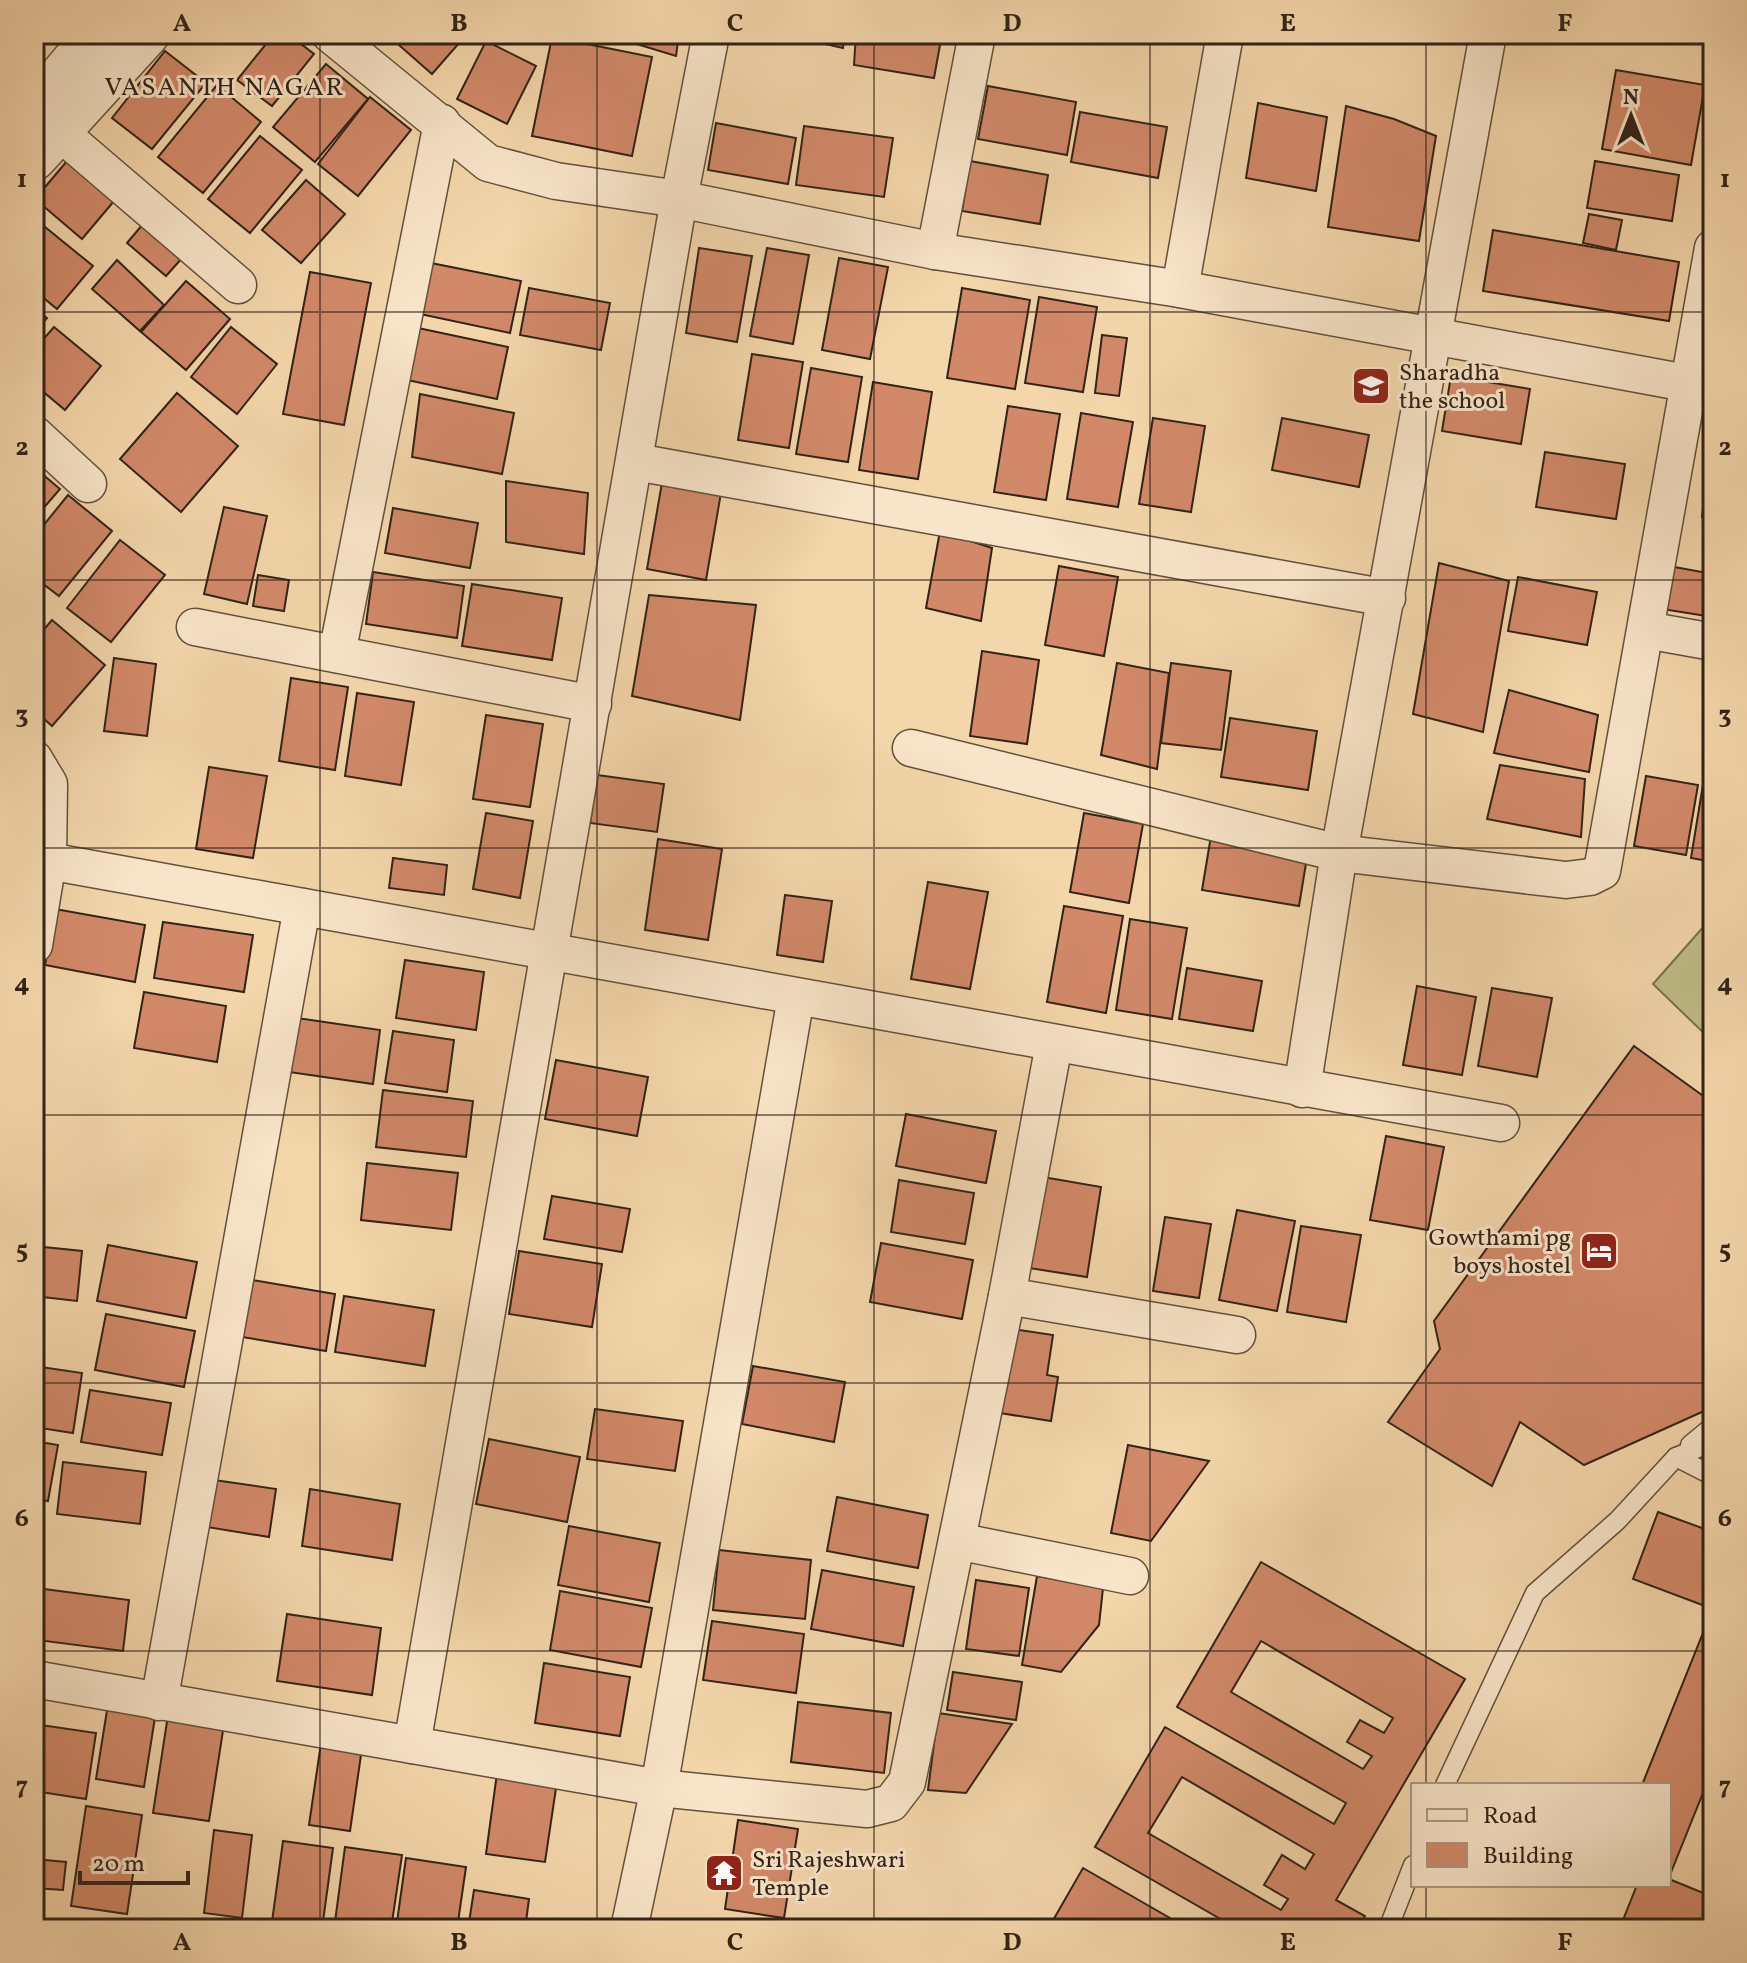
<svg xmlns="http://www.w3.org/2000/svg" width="1747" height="1963" font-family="Vollkorn,serif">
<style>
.green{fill:#c0bc86;stroke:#79704f;stroke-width:2}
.building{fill:#d2896a;stroke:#322318;stroke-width:2;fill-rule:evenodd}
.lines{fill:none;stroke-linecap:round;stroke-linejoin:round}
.service-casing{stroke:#62503d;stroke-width:21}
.minor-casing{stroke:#62503d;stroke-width:39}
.tertiary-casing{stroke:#62503d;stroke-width:47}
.service{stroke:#f8e4c8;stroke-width:18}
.minor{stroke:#f8e4c8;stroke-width:36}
.tertiary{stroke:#f8e4c8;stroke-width:44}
.grid{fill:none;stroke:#322318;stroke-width:2;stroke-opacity:0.55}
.labels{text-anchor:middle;stroke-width:6;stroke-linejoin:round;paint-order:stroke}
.poi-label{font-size:24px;fill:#322318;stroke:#f8e4c8;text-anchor:start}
.neighbourhood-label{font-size:26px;letter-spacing:2px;fill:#322318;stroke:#f8e4c8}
.neatline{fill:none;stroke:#322318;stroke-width:3}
.grid-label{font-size:26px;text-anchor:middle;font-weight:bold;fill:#322318}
</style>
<rect width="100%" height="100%" fill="#f4d6ab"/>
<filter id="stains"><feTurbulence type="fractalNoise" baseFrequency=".0025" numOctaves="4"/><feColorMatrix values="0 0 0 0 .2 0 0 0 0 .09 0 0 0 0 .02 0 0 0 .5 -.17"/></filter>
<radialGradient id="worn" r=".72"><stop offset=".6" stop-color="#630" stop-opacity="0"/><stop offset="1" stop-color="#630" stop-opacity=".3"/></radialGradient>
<!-- green -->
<polygon class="green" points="1713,916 1713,1042 1653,984"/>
<!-- building -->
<g class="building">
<polygon points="274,34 288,34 314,54 272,106 237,80"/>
<polygon points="396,34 467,34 432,74 392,39"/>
<polygon points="618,34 679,34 676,56 617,38"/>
<polygon points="781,34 844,34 843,48"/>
<polygon points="856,34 942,34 934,78 854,65"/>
<polygon points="552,37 652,57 632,156 532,136"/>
<polygon points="486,41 536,66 507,124 457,99"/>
<polygon points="165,51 206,83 152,149 112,118"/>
<polygon points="326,64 368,99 315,162 273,127"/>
<polygon points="1616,70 1705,85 1691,165 1602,149"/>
<polygon points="217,85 261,122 203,193 158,157"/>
<polygon points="988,86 1076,102 1067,155 978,139"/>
<polygon points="370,97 411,130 358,196 318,164"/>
<polygon points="1258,103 1327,117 1316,191 1246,178"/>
<polygon points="1346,106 1394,119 1436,136 1419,241 1328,227"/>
<polygon points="1080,112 1167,127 1158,178 1071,162"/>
<polygon points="716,123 796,138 788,184 708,170"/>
<polygon points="804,126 893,138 884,197 796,185"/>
<polygon points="260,136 302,170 250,233 208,199"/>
<polygon points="67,161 114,201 82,239 35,199"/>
<polygon points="970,161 1048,175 1040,224 962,211"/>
<polygon points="1595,161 1679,175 1672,221 1587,208"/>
<polygon points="306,180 345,214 301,263 262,230"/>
<polygon points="1589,214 1622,220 1616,250 1583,243"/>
<polygon points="34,218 93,266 57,309 34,290"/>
<polygon points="143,224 183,257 166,276 127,243"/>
<polygon points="1493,230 1679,262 1669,321 1483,291"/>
<polygon points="699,248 752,256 737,342 686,333"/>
<polygon points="767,248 809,255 793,344 750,336"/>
<polygon points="839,258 888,267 870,359 822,350"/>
<polygon points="117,260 164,305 140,331 92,289"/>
<polygon points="431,263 521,281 510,333 420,314"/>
<polygon points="310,272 371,283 344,425 283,414"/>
<polygon points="186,281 230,319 186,370 141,332"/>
<polygon points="529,288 610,303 601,350 520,335"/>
<polygon points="962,288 1030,300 1015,389 947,378"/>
<polygon points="1039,297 1097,307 1083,392 1025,383"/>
<polygon points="34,307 47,318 34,333"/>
<polygon points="54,327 101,366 65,410 34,384 34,350"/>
<polygon points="231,327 277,364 237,414 191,377"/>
<polygon points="418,328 508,347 497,399 407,380"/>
<polygon points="1102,335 1127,338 1119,396 1095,393"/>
<polygon points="752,354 803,362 789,448 738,440"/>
<polygon points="811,368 862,377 848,462 796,454"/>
<polygon points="1451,376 1530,389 1521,444 1442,431"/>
<polygon points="873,382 932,392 918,479 859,470"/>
<polygon points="177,393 238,446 181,512 120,459"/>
<polygon points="420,394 514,413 502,474 412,457"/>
<polygon points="1008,406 1060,414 1046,500 994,492"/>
<polygon points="1081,413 1133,422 1118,507 1067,499"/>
<polygon points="1153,418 1205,426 1191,512 1139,504"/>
<polygon points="1282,418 1369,435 1359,487 1272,470"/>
<polygon points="1711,437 1713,437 1713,518 1702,517"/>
<polygon points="1545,452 1625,464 1616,519 1536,507"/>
<polygon points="34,467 60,489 34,519"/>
<polygon points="663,477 722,487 706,580 647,569"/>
<polygon points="506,481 588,493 584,554 506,542"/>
<polygon points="68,495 112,531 59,596 34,577 34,537"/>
<polygon points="224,507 267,516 247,604 204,594"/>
<polygon points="393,508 478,523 470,568 385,553"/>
<polygon points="940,531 992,548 981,621 926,608"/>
<polygon points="120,540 165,575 111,642 67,608"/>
<polygon points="1439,563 1509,581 1483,732 1413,714"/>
<polygon points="1059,566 1118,577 1104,656 1045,645"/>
<polygon points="1669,566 1713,574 1713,617 1662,609"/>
<polygon points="373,572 464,586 457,638 366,624"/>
<polygon points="258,575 289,580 284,611 253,606"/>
<polygon points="1518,577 1597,592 1587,645 1508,631"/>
<polygon points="472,584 562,598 552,660 462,646"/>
<polygon points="649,595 756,605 740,720 632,696"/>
<polygon points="52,620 105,665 52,726 34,710 34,641"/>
<polygon points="982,651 1039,660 1027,744 970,736"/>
<polygon points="114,658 156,664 147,736 104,731"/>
<polygon points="1117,663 1169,673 1157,769 1101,755"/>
<polygon points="1171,663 1231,671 1221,750 1161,743"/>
<polygon points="291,678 348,687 335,770 279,761"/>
<polygon points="1509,690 1598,715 1589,772 1494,753"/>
<polygon points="357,693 414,702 401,785 345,776"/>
<polygon points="486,715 543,724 530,807 473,799"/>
<polygon points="1230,718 1317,731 1308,790 1221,777"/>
<polygon points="1500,765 1585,779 1581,837 1487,819"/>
<polygon points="209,767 267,776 253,858 196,849"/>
<polygon points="1705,772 1713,774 1713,862 1691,858"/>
<polygon points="597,775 664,784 657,832 590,823"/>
<polygon points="1646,776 1698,785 1686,855 1634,846"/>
<polygon points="486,813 533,821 520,898 473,889"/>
<polygon points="1084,813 1143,824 1129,903 1070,892"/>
<polygon points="1211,836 1308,851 1299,906 1202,890"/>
<polygon points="658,839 722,849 708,940 645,930"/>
<polygon points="393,858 447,865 444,895 389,888"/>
<polygon points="928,882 988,892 970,989 911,979"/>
<polygon points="785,895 832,901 823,962 777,955"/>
<polygon points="1064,906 1123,916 1106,1013 1047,1002"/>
<polygon points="55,909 145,925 135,982 45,965"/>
<polygon points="1130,919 1187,928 1172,1019 1116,1010"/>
<polygon points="163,922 253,935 244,992 154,978"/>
<polygon points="405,960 484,972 476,1030 396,1018"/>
<polygon points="1187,968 1262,981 1253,1031 1179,1019"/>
<polygon points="1417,986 1476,997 1462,1075 1403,1065"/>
<polygon points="1492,988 1552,998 1537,1077 1478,1066"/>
<polygon points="144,992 226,1006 217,1062 134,1048"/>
<polygon points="290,1017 380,1030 373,1084 282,1071"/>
<polygon points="393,1031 454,1040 447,1092 385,1083"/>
<polygon points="1634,1046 1713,1103 1713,1407 1584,1465 1520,1422 1492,1486 1388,1422 1440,1349 1434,1321"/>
<polygon points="556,1060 648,1077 637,1136 545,1119"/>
<polygon points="383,1090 473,1101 466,1157 376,1147"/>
<polygon points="906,1114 996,1131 986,1183 896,1166"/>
<polygon points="1386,1136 1444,1147 1428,1230 1370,1220"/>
<polygon points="367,1163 458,1173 451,1230 361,1220"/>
<polygon points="1043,1177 1101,1187 1087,1277 1029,1268"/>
<polygon points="899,1180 974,1193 965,1244 891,1232"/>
<polygon points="552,1196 630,1209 622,1252 544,1239"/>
<polygon points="1237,1210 1295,1221 1277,1311 1219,1300"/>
<polygon points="1165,1217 1211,1224 1199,1298 1153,1291"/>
<polygon points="1301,1226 1361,1235 1346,1322 1287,1312"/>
<polygon points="881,1243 973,1260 962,1319 870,1302"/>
<polygon points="108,1245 197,1262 186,1318 97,1301"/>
<polygon points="34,1246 82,1251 77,1301 34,1296"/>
<polygon points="519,1251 602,1264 592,1327 509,1314"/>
<polygon points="246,1279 335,1294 326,1351 236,1336"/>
<polygon points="344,1296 434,1310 425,1366 335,1352"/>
<polygon points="106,1314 195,1331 184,1387 95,1370"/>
<polygon points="1006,1328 1053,1335 1047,1375 1058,1377 1051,1421 993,1412"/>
<polygon points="34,1366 82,1373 73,1433 34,1427"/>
<polygon points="753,1366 845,1382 834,1442 742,1424"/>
<polygon points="90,1390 171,1403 162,1455 81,1442"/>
<polygon points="595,1409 683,1421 675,1471 587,1459"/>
<polygon points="489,1439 580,1457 567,1522 476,1504"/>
<polygon points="34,1441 58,1445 48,1501 34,1499"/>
<polygon points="1128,1445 1209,1461 1151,1541 1111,1533"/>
<polygon points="63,1462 146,1472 140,1524 57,1514"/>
<polygon points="214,1480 276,1489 269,1537 207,1527"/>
<polygon points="310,1489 400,1504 392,1560 302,1546"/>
<polygon points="837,1497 928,1515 918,1568 827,1551"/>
<polygon points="1658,1512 1713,1532 1713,1609 1633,1579"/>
<polygon points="569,1526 660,1543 649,1602 558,1585"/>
<polygon points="719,1550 811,1560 805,1619 713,1610"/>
<path d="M1261,1562L1465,1679L1336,1900L1365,1916L1357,1929H1238L1095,1847L1165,1727L1334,1824L1346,1803L1177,1707ZM1261,1641L1393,1718L1384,1733L1360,1720L1347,1742L1372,1756L1363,1769L1231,1692ZM1182,1777L1314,1854L1305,1869L1282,1855L1264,1885L1288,1899L1281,1910L1148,1833Z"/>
<polygon points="822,1570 914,1587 903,1646 811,1629"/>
<polygon points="1037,1576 1103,1588 1099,1625 1061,1672 1022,1665"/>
<polygon points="976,1580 1029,1588 1019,1656 966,1649"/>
<polygon points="44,1589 129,1600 123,1651 37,1640"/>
<polygon points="560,1591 652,1608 641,1667 550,1650"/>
<polygon points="287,1614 381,1628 372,1695 277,1681"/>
<polygon points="1709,1618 1713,1620 1713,1768 1670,1875 1669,1785 1642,1785"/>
<polygon points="712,1621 804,1634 796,1693 703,1680"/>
<polygon points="544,1663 630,1677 620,1736 535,1723"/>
<polygon points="953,1672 1022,1682 1016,1720 947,1710"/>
<polygon points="798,1702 891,1713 884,1773 791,1762"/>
<polygon points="108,1704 156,1711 144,1787 96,1779"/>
<polygon points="938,1713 1012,1724 966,1793 928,1790"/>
<polygon points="168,1715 224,1724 209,1821 153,1813"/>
<polygon points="34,1724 96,1733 86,1799 34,1791"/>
<polygon points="321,1743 362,1748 350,1831 309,1825"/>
<polygon points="498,1766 558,1775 545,1862 486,1854"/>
<polygon points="86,1806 142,1815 127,1914 71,1906"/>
<polygon points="738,1820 798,1829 784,1918 725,1909"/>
<polygon points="214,1830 252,1835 242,1918 204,1913"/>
<polygon points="283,1841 333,1848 322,1929 271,1929"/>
<polygon points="345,1847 402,1855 391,1929 334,1929"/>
<polygon points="406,1858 466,1867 457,1929 396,1929"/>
<polygon points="34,1859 66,1862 63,1890 34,1888"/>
<polygon points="1083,1868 1189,1929 1117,1929 1101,1920 1096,1929 1048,1929"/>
<polygon points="1669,1879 1713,1897 1713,1929 1629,1929 1621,1925 1637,1885 1669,1885"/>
<polygon points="474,1890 529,1899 525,1929 468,1929"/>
</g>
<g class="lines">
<defs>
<g id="service">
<polyline points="1690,1445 1713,1426"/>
<polyline points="1676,1457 1713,1476"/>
<polyline points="1445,1785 1535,1593 1617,1521 1676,1457 1713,1442"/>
<polyline points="1388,1929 1413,1865"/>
</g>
<g id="minor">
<polyline points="330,34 488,163 556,181 679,199 935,251 1180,289 1713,388"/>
<polyline points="57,130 238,285"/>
<polyline points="935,251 977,34"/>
<polyline points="1180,289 1225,34"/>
<polyline points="34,434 88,484"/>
<polyline points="636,462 1387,598"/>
<polyline points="195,627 593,704"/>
<polyline points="1646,630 1713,642"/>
<polyline points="337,654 442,123"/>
<polyline points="911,748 1339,853 1566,880 1590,877 1602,871 1713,248"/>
<polyline points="34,759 49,784 48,861"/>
<polyline points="34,945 48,861 1501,1123"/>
<polyline points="1302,1089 1339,853 1488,34"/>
<polyline points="1007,1296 1237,1335"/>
<polyline points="957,1541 1130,1576"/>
<polyline points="34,1679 659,1788 867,1809 891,1803 907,1782 1007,1296 1054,1044"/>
<polyline points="159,1702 302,907"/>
<polyline points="412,1745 679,199 711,34"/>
<polyline points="629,1929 659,1788 796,997"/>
</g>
<g id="tertiary">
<polyline points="34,109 97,34"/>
<polyline points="34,158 147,34"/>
</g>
</defs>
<!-- service casing -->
<use href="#service" class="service-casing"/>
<!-- minor casing -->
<use href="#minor" class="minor-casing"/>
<!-- tertiary casing -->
<use href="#tertiary" class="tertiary-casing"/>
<!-- service -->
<use href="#service" class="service"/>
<!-- minor -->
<use href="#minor" class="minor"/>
<!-- tertiary -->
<use href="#tertiary" class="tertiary"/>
</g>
<!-- grid -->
<path class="grid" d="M320,34V1929M597,34V1929M874,34V1929M1150,34V1929M1426,34V1785M34,312H1713M34,580H1713M34,848H1713M34,1115H1713M34,1383H1713M34,1651H1713M1426,1885V1929"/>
<!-- icons -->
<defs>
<symbol id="school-square" viewBox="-11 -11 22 22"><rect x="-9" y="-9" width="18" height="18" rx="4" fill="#8f2418" stroke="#f8e4c8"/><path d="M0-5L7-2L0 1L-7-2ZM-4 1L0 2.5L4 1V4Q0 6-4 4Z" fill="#fff"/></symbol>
<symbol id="hotel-square" viewBox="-11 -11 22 22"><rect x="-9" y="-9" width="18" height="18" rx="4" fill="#8f2418" stroke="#f8e4c8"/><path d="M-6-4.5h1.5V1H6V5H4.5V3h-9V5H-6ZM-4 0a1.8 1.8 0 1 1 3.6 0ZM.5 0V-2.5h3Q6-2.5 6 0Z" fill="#fff"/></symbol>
<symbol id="temple-square" viewBox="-11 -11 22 22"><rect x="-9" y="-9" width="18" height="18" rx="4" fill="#8f2418" stroke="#f8e4c8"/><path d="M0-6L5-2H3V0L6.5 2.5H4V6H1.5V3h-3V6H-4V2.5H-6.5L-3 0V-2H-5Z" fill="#fff"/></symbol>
</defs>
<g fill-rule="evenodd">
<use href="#school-square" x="1349" y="364" width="44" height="44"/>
<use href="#hotel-square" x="1577" y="1229" width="44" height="44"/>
<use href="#temple-square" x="702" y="1851" width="44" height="44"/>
</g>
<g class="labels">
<!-- poi labels -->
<g class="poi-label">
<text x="1399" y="380">Sharadha<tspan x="1399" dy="28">the school</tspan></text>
<text x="1571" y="1245" text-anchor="end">Gowthami pg<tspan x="1571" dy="28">boys hostel</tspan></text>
<text x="752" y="1867">Sri Rajeshwari<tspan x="752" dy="28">Temple</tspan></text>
</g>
<!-- neighbourhood labels -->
<g class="neighbourhood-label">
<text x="225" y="95">VASANTH NAGAR</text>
</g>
</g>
<!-- margin -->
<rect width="1747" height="1963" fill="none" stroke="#f4d6ab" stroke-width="88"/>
<!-- legend -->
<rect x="1411" y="1783" width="260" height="104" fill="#f8e4c8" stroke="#a99782" stroke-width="2"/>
<rect x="1427" y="1809" width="40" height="12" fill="#f8e4c8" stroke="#a99782" stroke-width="2"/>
<text x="1483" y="1823" font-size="24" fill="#322318">Road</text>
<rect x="1427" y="1843" width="40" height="24" fill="#d2896a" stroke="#a99782" stroke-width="2"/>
<text x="1483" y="1863" font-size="24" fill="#322318">Building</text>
<!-- north arrow -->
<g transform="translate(1631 116)" stroke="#f8e4c8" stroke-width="6" paint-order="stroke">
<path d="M0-6L14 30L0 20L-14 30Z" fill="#322318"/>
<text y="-12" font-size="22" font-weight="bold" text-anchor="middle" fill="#322318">N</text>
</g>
<!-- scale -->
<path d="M80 1871v12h108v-12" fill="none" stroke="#322318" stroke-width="4"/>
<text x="92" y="1871" font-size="24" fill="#322318" stroke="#f8e4c8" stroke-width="6" paint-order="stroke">20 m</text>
<rect x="44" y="44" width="1659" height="1875" class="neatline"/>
<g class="grid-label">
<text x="182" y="31">A</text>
<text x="459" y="31">B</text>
<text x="735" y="31">C</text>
<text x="1012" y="31">D</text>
<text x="1288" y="31">E</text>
<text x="1565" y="31">F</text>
<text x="22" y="187">1</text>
<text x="1725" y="187">1</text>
<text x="22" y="455">2</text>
<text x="1725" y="455">2</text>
<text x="22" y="723">3</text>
<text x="1725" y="723">3</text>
<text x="22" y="991">4</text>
<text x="1725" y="991">4</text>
<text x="22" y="1258">5</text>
<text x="1725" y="1258">5</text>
<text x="22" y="1526">6</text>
<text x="1725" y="1526">6</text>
<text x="22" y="1794">7</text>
<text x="1725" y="1794">7</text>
<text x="182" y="1950">A</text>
<text x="459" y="1950">B</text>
<text x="735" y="1950">C</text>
<text x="1012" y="1950">D</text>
<text x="1288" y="1950">E</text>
<text x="1565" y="1950">F</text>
</g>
<rect width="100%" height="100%" filter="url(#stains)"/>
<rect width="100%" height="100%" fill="url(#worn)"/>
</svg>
